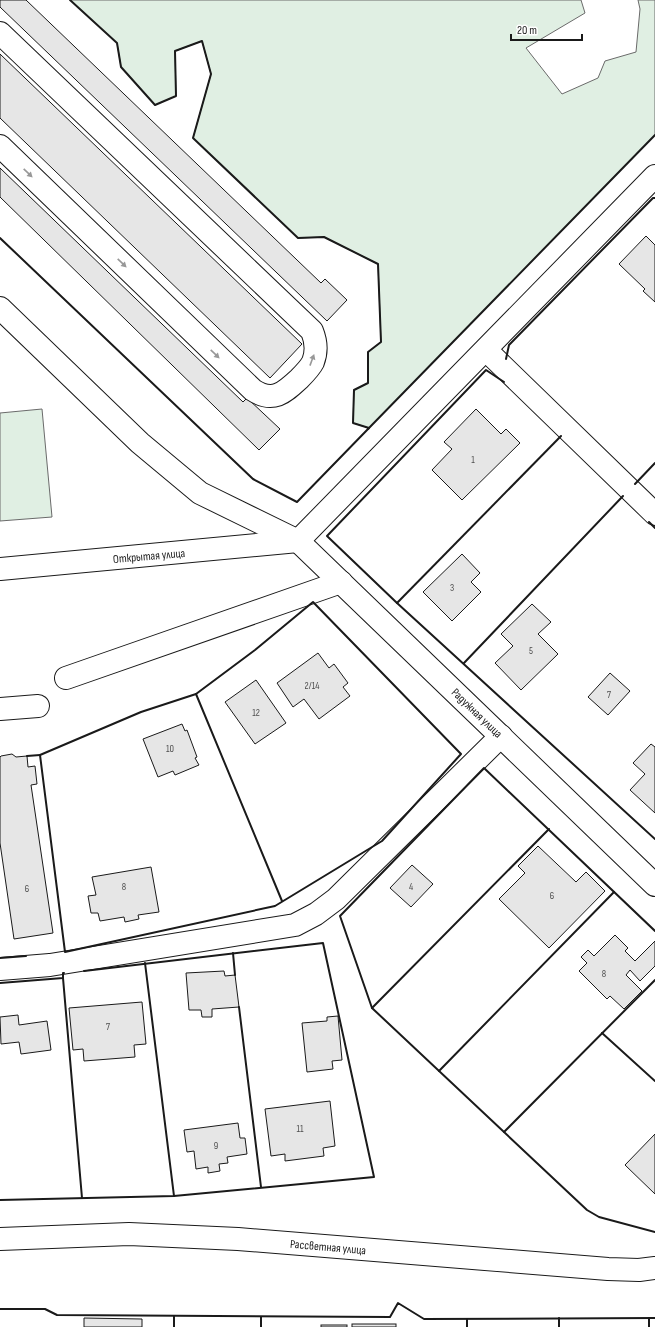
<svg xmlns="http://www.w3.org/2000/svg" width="655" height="1327" font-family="'Sofia Sans Condensed',sans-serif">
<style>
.green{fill:#e0efe3;stroke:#6a6a6a}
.building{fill:#e6e6e6;stroke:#1a1a1a}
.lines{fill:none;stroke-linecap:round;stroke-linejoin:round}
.minor-casing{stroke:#1a1a1a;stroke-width:24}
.minor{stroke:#fff;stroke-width:22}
.wall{stroke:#1a1a1a;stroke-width:2}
.oneway{fill:#989898}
.labels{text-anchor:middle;stroke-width:3;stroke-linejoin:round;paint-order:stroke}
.number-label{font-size:10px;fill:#4d4d4d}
.street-label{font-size:12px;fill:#1a1a1a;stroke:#fff}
</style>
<rect width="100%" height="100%" fill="#fff"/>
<!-- green -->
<g class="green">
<polygon points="70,0 581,0 585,13 526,48 562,94 598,78 605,61 636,52 640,9 638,0 655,0 655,135 369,428 353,423 354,390 368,383 368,352 381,342 378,264 324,237 298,238 193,138 211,74 202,41 175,51 176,96 155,105 121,67 117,43"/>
<polygon points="42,409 52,517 0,521 0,413"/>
</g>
<!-- building -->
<g class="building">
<polygon points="0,0 26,0 321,283 325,279 347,300 327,321 0,7"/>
<polygon points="0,54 302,344 270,378 0,118"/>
<polygon points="0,168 243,402 247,398 280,429 259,450 0,197"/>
<polygon points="646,236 655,245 655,302 643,291 645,289 619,264"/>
<polygon points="476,409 501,434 506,429 520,443 462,500 432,470 452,449 444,442"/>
<polygon points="462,554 480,573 471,582 481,592 452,621 423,592"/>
<polygon points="532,604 551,622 538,634 558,654 521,690 495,663 513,646 501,634"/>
<polygon points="318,653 329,668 334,664 348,683 343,687 350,696 319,719 304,699 293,707 277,683"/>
<polygon points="610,673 630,691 608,715 588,697"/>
<polygon points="256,680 286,723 255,744 225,702"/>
<polygon points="182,724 185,731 187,730 197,757 195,758 199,765 175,775 173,771 158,777 143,739"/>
<polygon points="651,744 655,747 655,813 630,790 645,774 633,763"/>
<polygon points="12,754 16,757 27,756 28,767 35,766 37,784 31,785 53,933 14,939 0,843 0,757 1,756"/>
<polygon points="538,846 576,882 586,872 605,891 549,948 499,899 525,873 518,866"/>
<polygon points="412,865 433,884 411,907 390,888"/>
<polygon points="151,867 159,912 138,915 139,919 125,922 124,917 100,921 98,913 91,913 88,896 96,895 92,877"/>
<polygon points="615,935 628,948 625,951 635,961 655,941 655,966 640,981 630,970 626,975 642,991 624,1009 610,996 607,999 579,971 587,963 581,957 588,950 594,956"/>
<polygon points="224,971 225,976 235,975 239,1007 212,1009 212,1017 202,1017 201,1010 189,1010 186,973"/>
<polygon points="142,1002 146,1044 134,1045 135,1057 84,1061 83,1049 73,1050 69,1008"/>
<polygon points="18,1015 19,1025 47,1021 51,1050 21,1054 19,1042 1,1044 0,1017"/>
<polygon points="338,1016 342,1060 332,1061 333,1069 307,1072 302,1023 327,1021 327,1017"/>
<polygon points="330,1101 335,1146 323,1148 324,1156 285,1161 285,1154 271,1156 265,1109"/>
<polygon points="238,1123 240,1138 245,1138 247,1154 227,1157 228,1163 219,1164 220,1171 208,1173 208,1167 196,1169 194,1151 187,1152 184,1130"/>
<polygon points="655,1134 655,1194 625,1165"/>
<polygon points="84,1318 142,1319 142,1327 84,1327"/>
<rect x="352" y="1324" width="44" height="3"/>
<rect x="321" y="1325" width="26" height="2"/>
</g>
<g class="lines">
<defs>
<g id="minor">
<path d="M0,33L312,331C316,341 317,352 313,362C310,368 304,374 299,379C284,393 273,403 253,390L0,146"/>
<polyline points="0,308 140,443 200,493 298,541 655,885"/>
<polyline points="486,350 655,514"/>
<polyline points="298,541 655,176"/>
<polyline points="0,569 298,541"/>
<polyline points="66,678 341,582"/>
<polyline points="0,709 38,706"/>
<polyline points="0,969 50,965 295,925 316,914 336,899 501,736"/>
<polyline points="0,1239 129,1234 238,1239 608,1269 639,1270 655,1268"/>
</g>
</defs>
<!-- minor casing -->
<use href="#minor" class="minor-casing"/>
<!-- minor -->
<use href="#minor" class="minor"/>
<!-- wall -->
<g class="wall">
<polyline points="0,238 253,479 297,502 369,428 353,423 354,390 368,383 368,352 381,342 378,264 324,237 298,238 193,138 211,74 202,41 175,51 176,96 155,105 121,67 117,43 70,0"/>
<polyline points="506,359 509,345 653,198 655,198"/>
<polyline points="504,382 486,370 327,536 397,603 655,839"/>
<polyline points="368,429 655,135"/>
<polyline points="635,484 655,463"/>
<polyline points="649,522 655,528"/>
<polygon points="313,602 461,754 382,841 275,906 65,952 40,755 141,712 196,694 255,650"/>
<polyline points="397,603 561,436"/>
<polyline points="464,663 623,496"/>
<polyline points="196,694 282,901"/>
<polyline points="27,756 40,755"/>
<polyline points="655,931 484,768 340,916 372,1008 587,1210 599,1217 655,1232"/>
<polyline points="233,953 235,975"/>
<polyline points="0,958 26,956"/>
<polyline points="145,963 174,1196"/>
<polyline points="63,978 82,1198"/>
<polyline points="0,983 63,978 63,973 64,973"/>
<polyline points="239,1007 261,1187"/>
<polyline points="372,1008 549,829"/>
<polyline points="602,1033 655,1081"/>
<polyline points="439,1071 614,892"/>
<polyline points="504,1132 655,980"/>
<polyline points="0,1200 174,1196 374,1177 323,943 84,971"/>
<polyline points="0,1309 45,1309 57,1315 390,1317 398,1303 424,1319 655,1318"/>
<polyline points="261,1317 261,1327"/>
<polyline points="174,1327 174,1316"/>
<polyline points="467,1327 467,1319"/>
<polyline points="559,1327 559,1318"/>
<polyline points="649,1327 649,1318"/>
</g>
</g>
<!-- one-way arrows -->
<defs><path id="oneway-solid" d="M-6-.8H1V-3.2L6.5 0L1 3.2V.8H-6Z"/></defs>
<g class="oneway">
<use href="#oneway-solid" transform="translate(28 173) rotate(44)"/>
<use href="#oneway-solid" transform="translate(122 263) rotate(44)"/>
<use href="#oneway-solid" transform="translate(215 354) rotate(44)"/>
<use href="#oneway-solid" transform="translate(312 360) rotate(-70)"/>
</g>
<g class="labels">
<!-- number labels -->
<g class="number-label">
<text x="473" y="463">1</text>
<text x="452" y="591">3</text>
<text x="531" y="654">5</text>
<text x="312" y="689">2/14</text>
<text x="609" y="698">7</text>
<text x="256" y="716">12</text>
<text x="170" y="752">10</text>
<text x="124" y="890">8</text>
<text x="411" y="890">4</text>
<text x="27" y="892">6</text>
<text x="552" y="899">6</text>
<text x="604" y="977">8</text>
<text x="108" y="1030">7</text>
<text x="300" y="1132">11</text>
<text x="216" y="1149">9</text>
</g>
<!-- street labels -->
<g class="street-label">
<text transform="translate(149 556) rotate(-5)" y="4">Открытая улица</text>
<text transform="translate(477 713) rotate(44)" y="4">Радужная улица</text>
<text transform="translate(328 1247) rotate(5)" y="4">Рассветная улица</text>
</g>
</g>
<!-- scale -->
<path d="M511 34v6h71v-6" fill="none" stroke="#1a1a1a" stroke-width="2"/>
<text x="517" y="34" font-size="12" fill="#1a1a1a" stroke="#ffffff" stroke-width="3" paint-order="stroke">20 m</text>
</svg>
